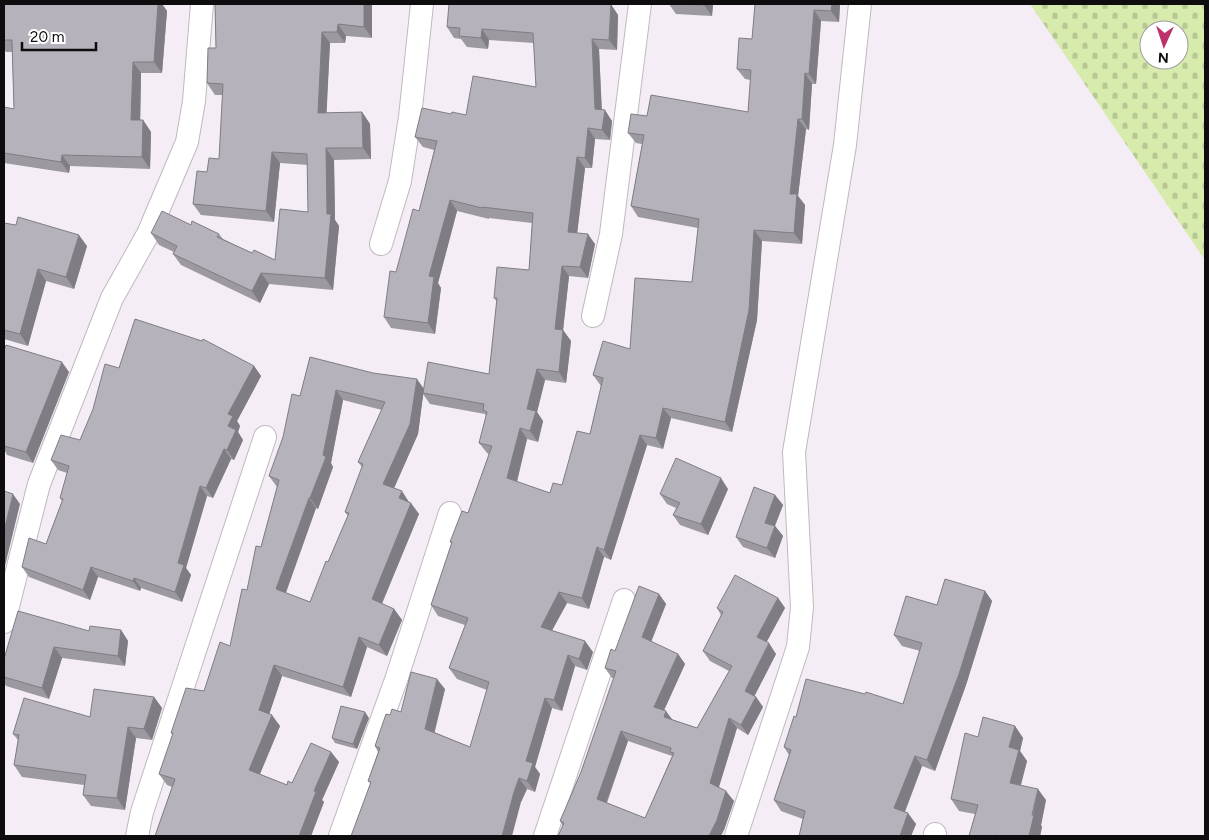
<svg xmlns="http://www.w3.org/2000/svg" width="1209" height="840" font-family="Figtree,sans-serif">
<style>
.cemetery{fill:url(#cemetery-stones);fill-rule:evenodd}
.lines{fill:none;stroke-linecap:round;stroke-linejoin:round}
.street-casing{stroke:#c0b8bf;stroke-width:24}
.street{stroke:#fff;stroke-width:22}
.wall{fill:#9d99a1;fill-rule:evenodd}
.shaded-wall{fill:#7f7d83}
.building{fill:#b6b2bb;stroke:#7f7d83;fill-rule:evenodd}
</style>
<defs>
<pattern id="cemetery-stones" width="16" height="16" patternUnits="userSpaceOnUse" patternTransform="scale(1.25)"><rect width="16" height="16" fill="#d7ebad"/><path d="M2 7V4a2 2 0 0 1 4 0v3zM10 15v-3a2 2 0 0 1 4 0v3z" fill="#b7c894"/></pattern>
</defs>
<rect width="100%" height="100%" fill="#f5edf5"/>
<!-- cemetery -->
<path class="cemetery" d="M1030,4H1205V260ZM1149,30H1179V60H1149Z"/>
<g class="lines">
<defs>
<g id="street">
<polyline points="381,244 400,181 410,117 422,4"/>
<polyline points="593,316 611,234 640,4"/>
<polyline points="4,622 39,484 112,298 148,234 187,142 194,101 202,4"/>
<polyline points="137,836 142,812 265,437"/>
<polyline points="340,836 397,677 450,513"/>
<polyline points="545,836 624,600"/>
<polyline points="736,836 798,647 802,607 794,452 845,145 860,4"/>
<polyline points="935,836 935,834"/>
</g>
</defs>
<!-- street casing -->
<use href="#street" class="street-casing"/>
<!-- street -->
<use href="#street" class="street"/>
</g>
<!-- wall -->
<g class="wall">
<polygon points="4,4 162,4 167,11 162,73 141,73 140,120 143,120 151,132 150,169 70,166 69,173 4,163 4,107 14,109 12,52 6,52 4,49"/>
<polygon points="215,4 372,4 372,38 346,36 345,43 330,43 326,113 362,112 370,124 371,159 334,160 335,220 339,226 333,290 269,284 260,303 181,265 173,254 174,252 159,245 151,233 191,225 219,234 223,239 252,253 275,260 308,212 308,165 280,163 274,222 201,215 193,204 207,172 219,159 223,95 215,95 207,83 216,48"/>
<path d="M612,4V6L618,15L617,50L599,49L602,110L612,121L610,140L595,139L592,168H585L577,233L595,244L588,278L569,276L563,330L571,341L566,383L545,380L537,412L543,421L538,442L527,439L517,482L550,493L562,485L590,434L601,386L593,375L630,349L692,282L698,228L638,217L631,206L642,144L636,143L628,133L647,116L748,112L751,80L745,79L737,69L752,39L755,4H840L839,22L821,21L816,84H812L809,130L806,129L798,196L805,205L802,244L762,241L757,320L732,432L671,418L663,449L647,445L611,560L604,557L589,609L567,603L552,630L593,652L587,670L575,666L562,711L552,708L535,767L540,774L535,792L527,789L521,802L370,783L368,781L378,752L375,746L390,715L401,712L445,689L434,732L470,747L487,690L457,679L449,668L465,625L438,616L431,605L452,544L450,542L468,513L489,454L487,453L479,443L486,416L485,414L430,404L423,394L418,434L394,488L409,502L419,514L382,604L394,609L402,620L387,656L367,647L351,697L282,676L269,714L280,726L260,774L287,785L292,783L331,752L339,762L322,800L324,802L311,836H155L172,787L167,785L159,774L173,735L171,733L204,691L230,646L247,590L261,547L277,487L269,476L300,396L310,357L424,388L489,374L497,302L494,298L529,270L532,223L489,218V219L457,211L438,283L441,288L435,334L391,328L384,317L396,272L419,211L434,150L423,147L415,137L451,114L466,115L536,87L534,43L489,40L488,49L467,47L461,39L454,38L447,27ZM343,400L382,410L358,462L362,467L345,512L348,516L328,562L310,602L286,593L316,508L318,509L333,467L331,463Z"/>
<polygon points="669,4 713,4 712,16 676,14"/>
<polygon points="4,223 87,246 74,289 46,281 28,346 4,339"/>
<polygon points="4,350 69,372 33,463 7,455 4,449"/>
<polygon points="254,366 261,376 237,421 240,426 238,432 243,440 234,460 231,459 213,498 207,496 186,568 191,575 182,602 141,588 140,591 98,577 90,600 29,577 22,567 46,544 62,501 60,498 67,473 58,470 51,460 80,440 119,368"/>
<polygon points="728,489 708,535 680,525 673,515 676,508 667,504 660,494"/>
<polygon points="775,495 783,505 775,526 783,536 775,558 743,547 736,537"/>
<polygon points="985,591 992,601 966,685 935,771 922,766 905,812 916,824 911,836 799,836 803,819 781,811 774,800 789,755 784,747 796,717 903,704 920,651 902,646 894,635 937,605"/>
<path d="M659,594L666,604L651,642L678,654L685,664L664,710L673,720L697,728L729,671L710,661L703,651L721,615L717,608L778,598L785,608L766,642L776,654L754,696L756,697L763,707L748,735L737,728L719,787L734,801L724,830L563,826L560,821L581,772L614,678H612L605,668L615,651ZM628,741L672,756L645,818L607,803Z"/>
<polygon points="121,630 128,641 125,666 62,658 49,699 6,686 4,683 4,659 89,631"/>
<polygon points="154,697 162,708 152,740 136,738 125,810 91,806 83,795 84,785 22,777 14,765 18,740 13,734 90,717"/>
<polygon points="369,718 357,749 335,743 332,738"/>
<polygon points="1015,726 1023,738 1020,751 1027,761 1021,785 1046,800 1041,825 1042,827 1040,836 969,836 975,814 959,811 951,799 978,737"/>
</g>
<!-- shaded-wall -->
<g class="shaded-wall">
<polygon points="158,4 162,4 167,11 162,73 154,62"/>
<polygon points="364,4 372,4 372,38 364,27"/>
<polygon points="604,4 612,4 612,6 618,15 617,50 609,40"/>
<polygon points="705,4 713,4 712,16 704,5"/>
<polygon points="832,4 840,4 839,22 831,11"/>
<polygon points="814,10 821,21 816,84 809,74"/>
<polygon points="338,24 346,36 345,43 337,32"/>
<polygon points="482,29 489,40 488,49 481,38"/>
<polygon points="322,32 330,43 326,125 318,113"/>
<polygon points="592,39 599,49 602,120 595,109"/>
<polygon points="133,62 141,73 140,131 131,120"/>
<polygon points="805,73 812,84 809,130 802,119"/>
<polygon points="605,110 612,121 610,140 602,130"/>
<polygon points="362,112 370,124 371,159 363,148"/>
<polygon points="798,119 806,129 798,196 805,205 802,244 794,233 790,194"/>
<polygon points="143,120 151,132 150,169 142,157"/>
<polygon points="588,128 595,139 592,168 585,158"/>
<polygon points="326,148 334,160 335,220 339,226 333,290 325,278 327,214"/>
<polygon points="272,152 280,163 274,222 266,211"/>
<polygon points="62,155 70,166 69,173 61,162"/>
<polygon points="577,157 585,168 576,243 568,232"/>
<polygon points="450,200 457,211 438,283 441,288 435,334 428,323 429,276"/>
<polygon points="754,230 762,241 757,320 732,432 725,422"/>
<polygon points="588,234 595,244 588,278 580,267"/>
<polygon points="79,235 87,246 74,289 66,277"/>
<polygon points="562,266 569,276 562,340 555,329"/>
<polygon points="38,269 46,281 28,346 20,334"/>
<polygon points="261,273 269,284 260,303 252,291"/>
<polygon points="563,330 571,341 566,383 559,372"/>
<polygon points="62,362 69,372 33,463 26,452"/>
<polygon points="254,366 261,376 237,421 240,426 238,432 243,440 234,460 227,450 228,414"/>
<polygon points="537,369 545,380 537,412 543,421 538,442 530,431 527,409"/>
<polygon points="417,379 424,389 418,434 391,495 383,484"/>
<polygon points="336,390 343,400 331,463 333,467 318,509 310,498 323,455"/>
<polygon points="663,408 671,418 663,449 656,438"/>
<polygon points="520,428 527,439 515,489 507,478"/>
<polygon points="640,435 647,445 611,560 604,550"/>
<polygon points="224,449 231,459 213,498 206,488"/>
<polygon points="721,478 728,489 708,535 701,524"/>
<polygon points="200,486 207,496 186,568 191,575 182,602 175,592 178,563"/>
<polygon points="402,491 409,502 406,509 399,498"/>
<polygon points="13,494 20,504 4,570 4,531"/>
<polygon points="775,495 783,505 772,533 765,523"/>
<polygon points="309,498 316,508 283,600 276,589"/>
<polygon points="411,503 419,514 379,610 372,599"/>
<polygon points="775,526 783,536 775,558 767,548"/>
<polygon points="597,547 604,557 589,609 582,598"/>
<polygon points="91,567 98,577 90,600 83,590"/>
<polygon points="134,578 141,588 140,591 133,581"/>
<polygon points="985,591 992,601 966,685 935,771 927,760"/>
<polygon points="559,592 567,603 548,638 541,627"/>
<polygon points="659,594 666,604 649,647 642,637"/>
<polygon points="778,598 785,608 764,647 757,637"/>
<polygon points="394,609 402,620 387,656 379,645"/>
<polygon points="121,630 128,641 125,666 118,656"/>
<polygon points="359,637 367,647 351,697 343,687"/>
<polygon points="585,641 593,652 587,670 579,659"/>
<polygon points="769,643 776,654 752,701 745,691"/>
<polygon points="54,647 62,658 49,699 42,688"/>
<polygon points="678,654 685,664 661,717 654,707"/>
<polygon points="568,655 575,666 562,711 554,700"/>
<polygon points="274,665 282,676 267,721 259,710"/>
<polygon points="437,679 445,689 433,739 425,729"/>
<polygon points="154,697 162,708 152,740 144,729"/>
<polygon points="756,697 763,707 748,735 741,725"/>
<polygon points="545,698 552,708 535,767 540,774 535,792 527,781 526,761"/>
<polygon points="666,711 673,721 664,717"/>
<polygon points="365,712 369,718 357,749 353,744"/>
<polygon points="272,715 280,726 257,781 249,770"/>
<polygon points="729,718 737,728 717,793 710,783"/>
<polygon points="1015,726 1023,738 1020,751 1027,761 1018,795 1010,783 1009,747"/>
<polygon points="128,727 136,738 125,810 117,798"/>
<polygon points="621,731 628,741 604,809 597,799"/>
<polygon points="331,752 339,762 322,800 324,802 311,836 299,836 314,791"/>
<polygon points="915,756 922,766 902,819 894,808"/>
<polygon points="519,778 527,789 521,802 512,836 502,836 514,792"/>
<polygon points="1038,789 1046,800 1041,825 1042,827 1040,836 1029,836"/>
<polygon points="726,791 734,801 724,830 721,836 709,836"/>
<polygon points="908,813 916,824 911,836 900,836"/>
</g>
<!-- building -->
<g class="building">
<polygon points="4,4 158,4 154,62 133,62 131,120 143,120 142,157 62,155 61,162 4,153 4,107 14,109 12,40 4,40"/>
<polygon points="215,4 364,4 364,27 338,24 337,32 322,32 318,113 362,112 363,148 326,148 327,214 331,214 325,278 261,273 252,291 173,254 177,246 151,233 162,211 191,225 192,221 219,234 217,237 252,253 254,250 275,260 280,209 308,212 307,154 272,152 266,211 193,204 197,171 207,172 209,158 219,159 223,84 207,83 208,48 216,48"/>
<polygon points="449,4 611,4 609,40 592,39 595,109 605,110 602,130 588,128 585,158 577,157 568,232 588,234 580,267 562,266 555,329 563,330 559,372 537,369 527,409 536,411 530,431 520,428 507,478 550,493 553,483 562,485 577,431 590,434 603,378 593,375 603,341 630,349 635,278 692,282 699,219 631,206 644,135 628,133 631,114 647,116 651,95 748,112 751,70 737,69 739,38 752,39 755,4 832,4 831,11 814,10 809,74 805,73 802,119 798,119 790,194 797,194 794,233 754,230 749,310 725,422 663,408 656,438 640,435 604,550 597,547 582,598 559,592 541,627 585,641 579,659 568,655 554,700 545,698 526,761 533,763 527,781 519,778 514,792 502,836 351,836 371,782 368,781 380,748 375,746 386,714 390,715 392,709 401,712 411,672 437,679 425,729 470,747 489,682 449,668 468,618 431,605 452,542 450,542 462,511 468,513 492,446 479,443 487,412 483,410 484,404 423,393 428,362 489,374 497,298 494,298 497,267 529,270 533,213 482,207 482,208 450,200 429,276 434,277 428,323 384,317 390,271 396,272 413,209 419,211 437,141 415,137 422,108 451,114 452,112 466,115 473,76 536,87 533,33 482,29 481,38 459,36 460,28 447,27"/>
<polygon points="680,4 705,4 704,5"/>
<polygon points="18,217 79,235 66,277 38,269 20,334 4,330 4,223 16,225"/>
<polygon points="135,319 202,341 203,339 254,366 228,414 233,416 228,426 236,430 227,450 224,449 206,488 200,486 178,563 184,565 175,592 134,578 133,581 91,567 83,590 22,567 29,538 46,544 63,499 60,498 69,466 51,460 61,435 80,440 93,409 105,364 119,368"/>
<polygon points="6,345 62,362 26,452 4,446 4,350"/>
<path d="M310,357L373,373L417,379L410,424L383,484L402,491L399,498L411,503L372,599L394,609L379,645L359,637L343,687L274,665L259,710L272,715L249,770L287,785L288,781L292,783L311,743L331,752L314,791L316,792L299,836H155L175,779L159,774L173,733H171L186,688L204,691L220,642L230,646L242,589L247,590L256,546L261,547L279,480L269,476L283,437L292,394L300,396ZM336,390L385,402L358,462L363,464L345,512L349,513L328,562L326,561L310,602L276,589L309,498H310L326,457L323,455Z"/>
<polygon points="676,458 721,478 701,524 673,515 680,503 660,494"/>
<polygon points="754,487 775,495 765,523 775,526 767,548 736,537"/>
<polygon points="4,491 13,494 4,531"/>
<path d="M735,575L778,598L757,637L769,643L745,691L756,697L741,725L729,718L710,783L726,791L717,820L709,836H558L564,823L560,821L581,772L616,671L605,668L611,649L615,651L639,586L659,594L642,637L678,654L654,707L666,711L664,717L697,728L732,666L703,651L723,612L717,608ZM621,731L671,748L670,752L674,753L645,818L597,799Z"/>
<polygon points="945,579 985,591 959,674 927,760 915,756 894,808 908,813 900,836 799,836 805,811 774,800 791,750 784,747 794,716 796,717 806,679 865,694 866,692 903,704 922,643 894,635 906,596 937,605"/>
<polygon points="18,611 89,631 90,626 121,630 118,656 54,647 42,688 4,677 4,659"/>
<polygon points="94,689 154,697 144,729 128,727 117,798 83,795 86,775 14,765 19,735 13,734 24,698 90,717"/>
<polygon points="341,706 365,712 353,744 332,738"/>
<polygon points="983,717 1015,726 1009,747 1019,750 1010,783 1038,789 1032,815 1034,815 1029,836 999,836 996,835 995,836 969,836 978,805 951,799 965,733 978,737"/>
</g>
<!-- border -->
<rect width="1209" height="840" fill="none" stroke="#0f0c0f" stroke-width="10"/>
<!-- north arrow -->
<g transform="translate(1164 45) rotate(183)"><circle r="24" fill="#ffffff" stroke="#9f9e9f"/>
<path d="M0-4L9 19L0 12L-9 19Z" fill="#bc3169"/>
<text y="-8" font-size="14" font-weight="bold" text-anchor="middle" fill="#0f0c0f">N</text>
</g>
<!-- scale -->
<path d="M22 42v8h74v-8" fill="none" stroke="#0f0c0f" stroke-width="2.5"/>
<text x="30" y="42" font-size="15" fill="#0f0c0f" stroke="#ffffff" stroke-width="4" paint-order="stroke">20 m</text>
</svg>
